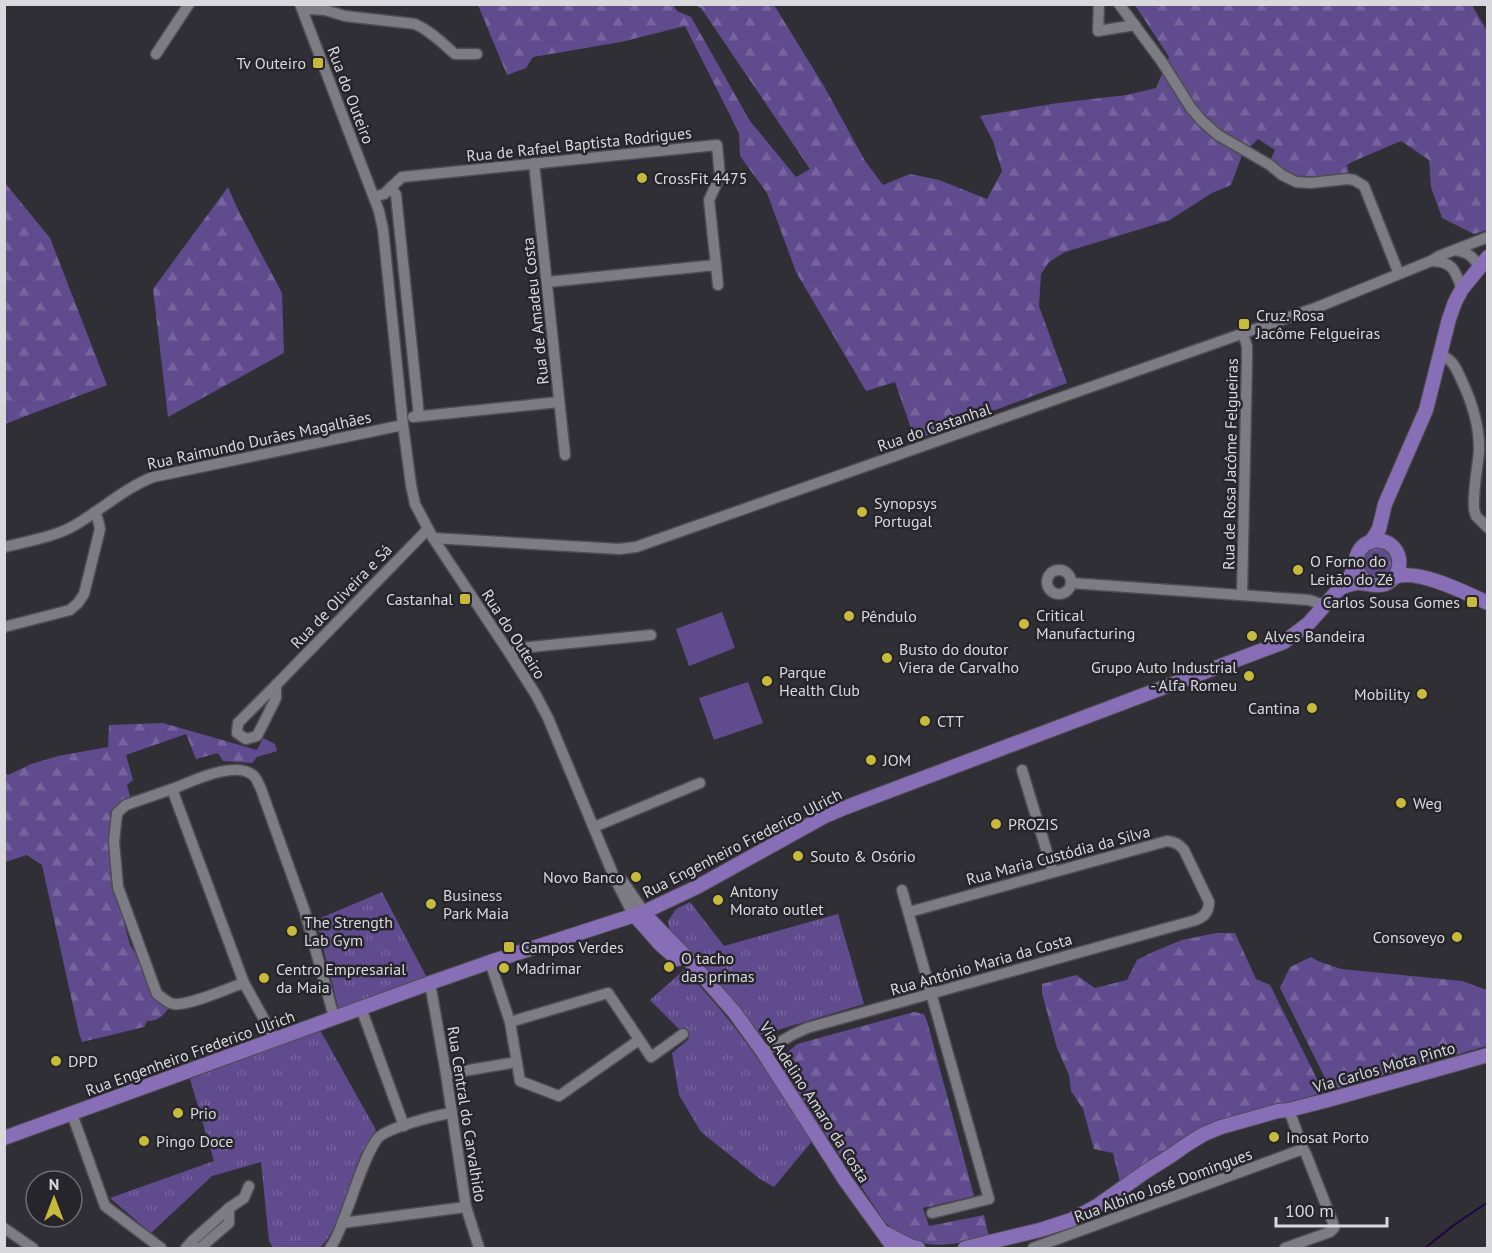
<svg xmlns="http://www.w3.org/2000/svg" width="1492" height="1253" font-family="'PT Sans',sans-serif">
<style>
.grass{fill:url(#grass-tufts)}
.forest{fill:url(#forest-firs)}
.garden{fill:#614b8f}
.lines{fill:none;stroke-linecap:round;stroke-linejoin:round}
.stream{stroke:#200640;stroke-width:2}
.minor-casing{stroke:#4f4d53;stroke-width:13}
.major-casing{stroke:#4f4d53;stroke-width:16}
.minor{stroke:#7d7b84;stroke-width:10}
.major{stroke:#876eb6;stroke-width:14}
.poi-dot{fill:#c8bb3b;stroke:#27252c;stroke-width:2}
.labels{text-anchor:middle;stroke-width:5;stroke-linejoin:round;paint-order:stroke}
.poi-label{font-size:16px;fill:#d9d8dd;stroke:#27252c;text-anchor:start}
.street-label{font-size:16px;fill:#d9d8dd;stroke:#27252c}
</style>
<defs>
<pattern id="grass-tufts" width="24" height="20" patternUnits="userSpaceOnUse" patternTransform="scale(1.5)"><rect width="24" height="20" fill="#614b8f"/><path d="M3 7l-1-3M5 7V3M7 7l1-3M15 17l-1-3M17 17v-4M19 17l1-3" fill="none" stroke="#77649e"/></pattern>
<pattern id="forest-firs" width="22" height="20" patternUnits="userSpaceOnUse" patternTransform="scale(1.5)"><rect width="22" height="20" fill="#614b8f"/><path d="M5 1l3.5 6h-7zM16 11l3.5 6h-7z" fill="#77649e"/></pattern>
</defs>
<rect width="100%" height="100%" fill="#312f36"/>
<!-- grass -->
<g class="grass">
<circle cx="1377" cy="563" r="16"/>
<polygon points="382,892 427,978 339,1010 316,920"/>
<polygon points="690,902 724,946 838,914 864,1004 761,1035 670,934 668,921 676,909"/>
<path d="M684,970C735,1020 773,1081 813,1140L774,1187L760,1179L701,1132L679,1095L672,1053L689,1039L650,1000Z"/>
<path d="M320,1030L376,1130C371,1138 365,1146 361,1154C352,1175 336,1238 319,1248H273L269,1241L261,1162L212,1176L151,1233L110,1198L214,1161L190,1079Z"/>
</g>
<!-- forest -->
<g class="forest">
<polygon points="478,5 673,5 677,11 691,17 750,121 796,177 810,169 701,8 695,5 774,5 824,86 865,161 883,185 910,174 939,180 987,199 1002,171 993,141 980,116 1058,103 1127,95 1156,88 1169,57 1135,5 1472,5 1487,31 1487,230 1474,234 1442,218 1431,187 1429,160 1401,141 1354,161 1347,165 1349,175 1325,178 1290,175 1270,161 1275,150 1258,139 1242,155 1231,185 1212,193 1170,220 1065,252 1049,262 1041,274 1039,306 1067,383 915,440 895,382 866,391 796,272 767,193 740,156 739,133 685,26 621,42 533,57 526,68 507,75"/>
<polygon points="5,183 50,238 107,385 5,424"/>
<polygon points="228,187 238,210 282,293 284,353 168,417 153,289"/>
<path d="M163,723L257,750L263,738L275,744L277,751L257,757L252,763L223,761L218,753L196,759L186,734L126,755L133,780L127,785L130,796L110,813L111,831L110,872L130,945L143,965L154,999L170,1006C164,1015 159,1021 147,1021L144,1027L82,1042L79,1033L42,865L27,855L5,862L4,772L8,775L31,764L58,756L108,747L109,725Z"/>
<polygon points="1216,933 1235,933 1256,979 1270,985 1321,1087 1322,1093 1207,1126 1120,1182 1113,1153 1094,1149 1083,1109 1071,1091 1069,1075 1057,1048 1042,993 1042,984 1076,975 1095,988 1127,980 1137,960 1155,951 1182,940"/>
<polygon points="1311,957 1318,961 1341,969 1462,981 1487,990 1487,1046 1334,1089 1328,1084 1280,988 1290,967"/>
<path d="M914,1012L924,1014L927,1021L974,1196L923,1208L929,1226L984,1215L989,1237C949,1246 916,1253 885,1222L783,1071L791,1062L788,1052L797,1044Z"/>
</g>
<!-- garden -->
<g class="garden">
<polygon points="722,612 735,648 689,666 676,629"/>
<polygon points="748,682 763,723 714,740 699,698"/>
</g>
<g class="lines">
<!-- stream -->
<polyline class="stream" points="1425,1248 1454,1225 1488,1202"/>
<defs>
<g id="minor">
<polyline points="300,4 379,211 383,229 403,425 411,485 415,504 433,538 510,654 536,695 548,718 615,879 634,916"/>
<polyline points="1099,4 1098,31 1135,25"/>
<polyline points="1119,4 1162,62 1191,108 1202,121 1218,135 1270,165 1282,175 1296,182 1311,183 1347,179 1354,180 1364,186 1399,274"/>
<path d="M303,11L310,9L325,10L345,16L415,24C431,31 442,43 455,54H477"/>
<polyline points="156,54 189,4"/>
<polyline points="534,163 565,455"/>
<polyline points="391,187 396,195 419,416"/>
<polyline points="374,197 384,194 402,177 717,145 720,176 709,200 716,265"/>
<path d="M1455,250C1467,252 1474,256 1479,268"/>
<path d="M1432,261C1454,262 1455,271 1462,289"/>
<polyline points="547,282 716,265 718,285"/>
<path d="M1441,355C1453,360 1456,368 1461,379C1472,402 1480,426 1479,452C1477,471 1473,490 1474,509L1476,516L1488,528"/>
<polyline points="413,417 559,402"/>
<polyline points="433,538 619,549 636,547 1318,307 1431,261 1439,256 1488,237"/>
<path d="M4,547C28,541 56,537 77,524C102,509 125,488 153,477L403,425"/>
<circle cx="1059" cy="582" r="12"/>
<polyline points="1071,583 1309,600 1324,605"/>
<polyline points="1242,595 1247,358 1247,346 1243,334"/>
<polyline points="4,627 70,610 78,603 84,594 86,586 100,529 98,520 95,512"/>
<polyline points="510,654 520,648 651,635"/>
<polyline points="276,685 428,529"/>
<polygon points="276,685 276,698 257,736 246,739 237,733 238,723"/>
<polyline points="1022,770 1053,872"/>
<path d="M172,789L126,805L117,813L114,842L118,887L157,994C162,997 167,1003 174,1004C189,1006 228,988 244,983"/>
<polyline points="594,827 700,783"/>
<polyline points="622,880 644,912"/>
<polyline points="902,890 989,1199 932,1213"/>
<polyline points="490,962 510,1022 520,1081 559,1096 639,1040"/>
<polyline points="430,983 446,1074 466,1207 479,1248"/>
<polyline points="361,1008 404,1126"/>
<polyline points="510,1022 608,993 651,1057 683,1034"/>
<path d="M275,1039L244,983L172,789C191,782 236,759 254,776C257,779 259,785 261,789L305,912L334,1017"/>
<path d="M763,1052L792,1035L807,1028L1196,920C1204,917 1209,911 1209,902L1184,850C1179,844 1175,842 1167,841L909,912"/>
<polyline points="446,1074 517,1062"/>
<polyline points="72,1114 105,1206 161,1248"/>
<polyline points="342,1223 466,1207"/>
<polyline points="4,1228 33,1248"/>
<polyline points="186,1248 192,1241 229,1208 244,1198 249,1186"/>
<polyline points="197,1248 200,1248 229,1223 229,1208"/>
<path d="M330,1248C338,1238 342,1223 347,1210C354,1192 366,1152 378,1138C387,1128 436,1115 452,1113"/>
<polyline points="1033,1248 1303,1149"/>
<polyline points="1285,1248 1330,1232 1334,1228 1333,1223 1306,1154 1303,1149 1289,1110"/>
</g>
<g id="major">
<polyline points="1371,542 1379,529 1385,504 1426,410 1449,319 1455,302 1462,289 1488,257"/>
<path d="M1395,577C1417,568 1466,593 1488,603"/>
<path d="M1340,588C1346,586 1352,583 1358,583C1367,583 1376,587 1385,584C1403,577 1404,552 1388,543C1360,530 1341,570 1371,584"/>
<polyline points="644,912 647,917 688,959 735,1013 763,1052 845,1180 894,1248"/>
<polyline points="638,919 661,945 677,959"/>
<polyline points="4,1138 430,983 490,962 644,912 697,887 825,816 844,808 1284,642 1309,623 1349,578 1356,566"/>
<polyline points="885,1233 910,1246 918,1248"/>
<polyline points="965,1248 1040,1230 1071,1220 1097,1206 1145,1172 1172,1155 1186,1145 1204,1134 1221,1127 1278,1111 1289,1110 1328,1100 1488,1055"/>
</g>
</defs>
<!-- minor casing -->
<use href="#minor" class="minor-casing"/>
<!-- major casing -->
<use href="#major" class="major-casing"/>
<!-- minor -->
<use href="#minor" class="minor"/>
<!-- major -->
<use href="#major" class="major"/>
</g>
<!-- markers -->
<g class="poi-dot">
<rect x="312" y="57" width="12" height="12" rx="3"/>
<circle cx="642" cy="178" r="6"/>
<rect x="1238" y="318" width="12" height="12" rx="3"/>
<circle cx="862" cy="512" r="6"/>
<circle cx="1298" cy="570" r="6"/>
<rect x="459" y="593" width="12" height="12" rx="3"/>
<rect x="1466" y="596" width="12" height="12" rx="3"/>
<circle cx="849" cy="616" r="6"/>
<circle cx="1024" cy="624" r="6"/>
<circle cx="1252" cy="636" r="6"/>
<circle cx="887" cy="658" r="6"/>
<circle cx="1249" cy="676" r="6"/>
<circle cx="767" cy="681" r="6"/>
<circle cx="1422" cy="694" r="6"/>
<circle cx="1312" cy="708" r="6"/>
<circle cx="925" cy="721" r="6"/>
<circle cx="871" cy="760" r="6"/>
<circle cx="1401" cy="803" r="6"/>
<circle cx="996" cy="824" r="6"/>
<circle cx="798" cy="856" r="6"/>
<circle cx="636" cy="877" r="6"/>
<circle cx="718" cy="900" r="6"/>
<circle cx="431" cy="904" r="6"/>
<circle cx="292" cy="931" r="6"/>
<circle cx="1457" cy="937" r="6"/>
<rect x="503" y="941" width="12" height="12" rx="3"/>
<circle cx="669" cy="967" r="6"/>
<circle cx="504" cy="968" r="6"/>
<circle cx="264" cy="978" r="6"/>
<circle cx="56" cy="1061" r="6"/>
<circle cx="178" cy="1113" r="6"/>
<circle cx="1274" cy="1137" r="6"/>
<circle cx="144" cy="1141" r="6"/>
</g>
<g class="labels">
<!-- poi labels -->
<g class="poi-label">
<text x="306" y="69" text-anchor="end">Tv Outeiro</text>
<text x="654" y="184">CrossFit 4475</text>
<text x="1256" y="321">Cruz. Rosa<tspan x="1256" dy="18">Jacôme Felgueiras</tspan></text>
<text x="874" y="509">Synopsys<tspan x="874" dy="18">Portugal</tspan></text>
<text x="1310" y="567">O Forno do<tspan x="1310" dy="18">Leitão do Zé</tspan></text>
<text x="453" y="605" text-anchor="end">Castanhal</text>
<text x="1460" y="608" text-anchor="end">Carlos Sousa Gomes</text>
<text x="1036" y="621">Critical<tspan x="1036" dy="18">Manufacturing</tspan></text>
<text x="861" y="622">Pêndulo</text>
<text x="1264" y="642">Alves Bandeira</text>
<text x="899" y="655">Busto do doutor<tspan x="899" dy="18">Viera de Carvalho</tspan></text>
<text x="1237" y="673" text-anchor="end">Grupo Auto Industrial<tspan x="1237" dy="18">- Alfa Romeu</tspan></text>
<text x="779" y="678">Parque<tspan x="779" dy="18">Health Club</tspan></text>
<text x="1410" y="700" text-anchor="end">Mobility</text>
<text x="1300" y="714" text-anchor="end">Cantina</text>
<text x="937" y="727">CTT</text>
<text x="883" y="766">JOM</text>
<text x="1413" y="809">Weg</text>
<text x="1008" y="830">PROZIS</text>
<text x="810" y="862">Souto &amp; Osório</text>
<text x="624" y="883" text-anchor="end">Novo Banco</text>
<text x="730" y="897">Antony<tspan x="730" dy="18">Morato outlet</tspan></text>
<text x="443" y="901">Business<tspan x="443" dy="18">Park Maia</tspan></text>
<text x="304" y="928">The Strength<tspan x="304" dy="18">Lab Gym</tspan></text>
<text x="1445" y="943" text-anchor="end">Consoveyo</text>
<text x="521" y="953">Campos Verdes</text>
<text x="681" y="964">O tacho<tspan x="681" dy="18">das primas</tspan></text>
<text x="516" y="974">Madrimar</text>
<text x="276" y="975">Centro Empresarial<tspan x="276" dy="18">da Maia</tspan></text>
<text x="68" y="1067">DPD</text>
<text x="190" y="1119">Prio</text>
<text x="1286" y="1143">Inosat Porto</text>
<text x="156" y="1147">Pingo Doce</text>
</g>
<!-- street labels -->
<g class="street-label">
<text transform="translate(351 95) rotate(69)" y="6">Rua do Outeiro</text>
<text transform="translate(579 144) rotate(-6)" y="6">Rua de Rafael Baptista Rodrigues</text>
<text transform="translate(535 311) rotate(-96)" y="6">Rua de Amadeu Costa</text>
<text transform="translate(934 427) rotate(-19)" y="6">Rua do Castanhal</text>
<text transform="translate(259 440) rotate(-12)" y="6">Rua Raimundo Durães Magalhães</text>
<text transform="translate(1230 464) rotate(-89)" y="6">Rua de Rosa Jacôme Felgueiras</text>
<text transform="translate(341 596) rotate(-46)" y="6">Rua de Oliveira e Sá</text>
<text transform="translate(514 634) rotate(57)" y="6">Rua do Outeiro</text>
<text transform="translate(742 843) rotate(-27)" y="6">Rua Engenheiro Frederico Ulrich</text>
<text transform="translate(1058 855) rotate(-15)" y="6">Rua Maria Custódia da Silva</text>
<text transform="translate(981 964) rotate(-16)" y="6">Rua António Maria da Costa</text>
<text transform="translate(190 1053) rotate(-20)" y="6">Rua Engenheiro Frederico Ulrich</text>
<text transform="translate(1384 1067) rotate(-16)" y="6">Via Carlos Mota Pinto</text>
<text transform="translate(815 1102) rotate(57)" y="6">Via Adelino Amaro da Costa</text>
<text transform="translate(467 1114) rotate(81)" y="6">Rua Central do Carvalhido</text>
<text transform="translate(1163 1185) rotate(-20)" y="6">Rua Albino José Domingues</text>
</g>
</g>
<!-- border -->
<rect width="1492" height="1253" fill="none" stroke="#d9d8dd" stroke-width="12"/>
<!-- north arrow -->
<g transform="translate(54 1199)"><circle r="28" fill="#27252c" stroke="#6e6d73" stroke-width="1.5"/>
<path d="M0-4.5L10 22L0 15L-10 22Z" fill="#c8bb3b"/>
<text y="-9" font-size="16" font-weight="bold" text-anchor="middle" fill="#d9d8dd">N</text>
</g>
<!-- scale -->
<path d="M1276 1217v9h111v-9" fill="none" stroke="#d9d8dd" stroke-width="3"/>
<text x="1285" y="1217" font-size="18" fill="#d9d8dd" stroke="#27252c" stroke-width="4.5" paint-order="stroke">100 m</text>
</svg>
